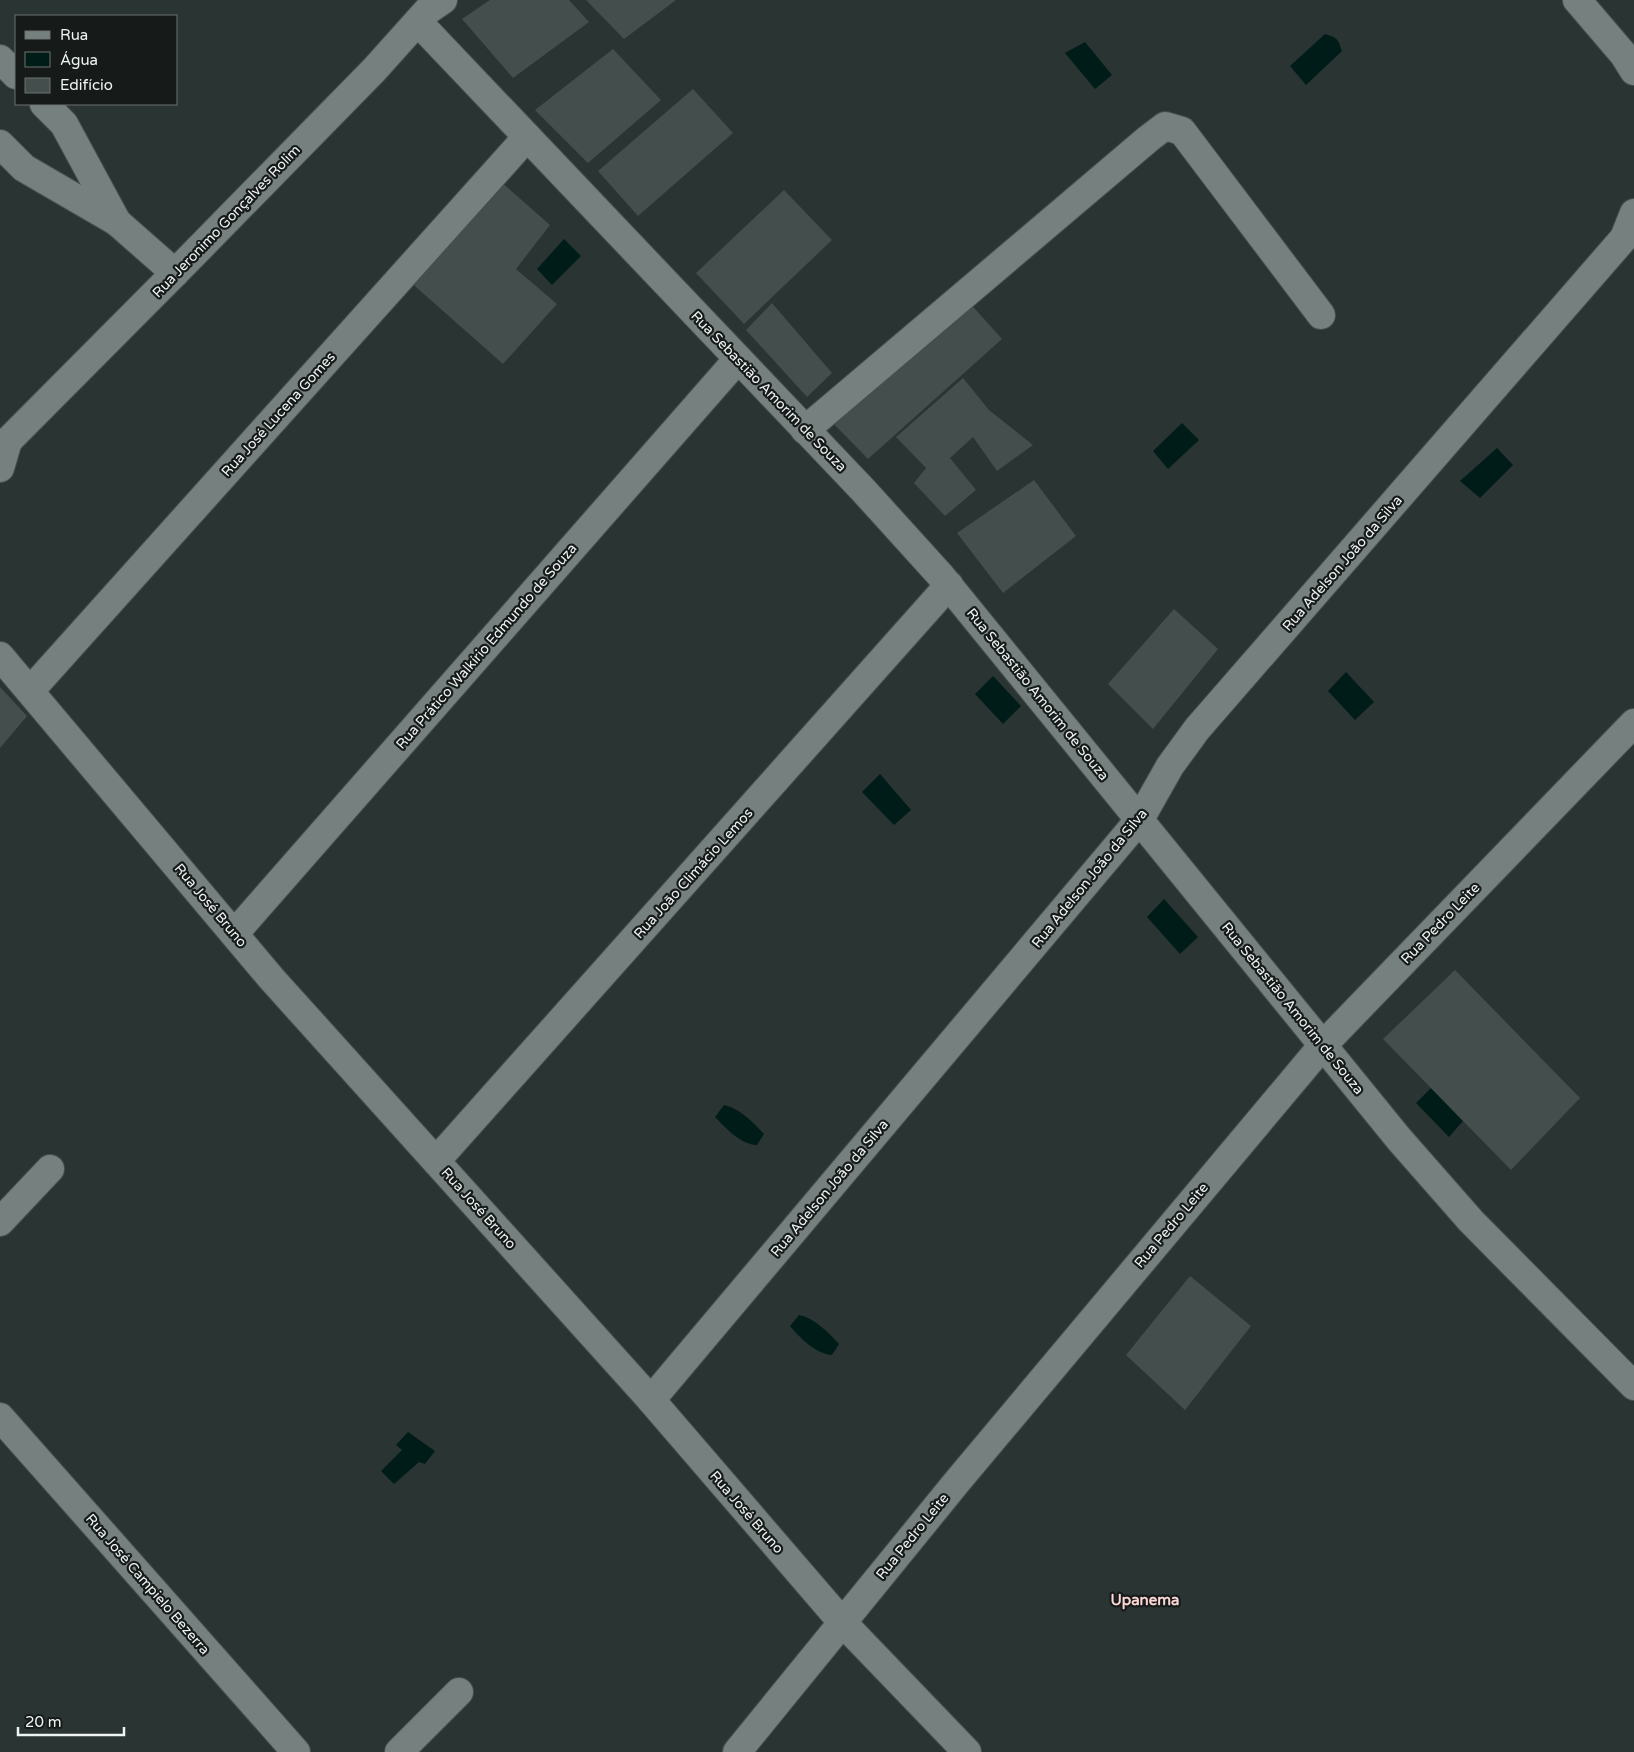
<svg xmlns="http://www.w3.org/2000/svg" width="1634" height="1752" font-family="'Varela Round',sans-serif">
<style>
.water{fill:#001c18}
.building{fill:#444e4d}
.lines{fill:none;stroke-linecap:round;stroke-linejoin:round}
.street-casing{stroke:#48504e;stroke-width:30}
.street{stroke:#76817f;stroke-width:28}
.labels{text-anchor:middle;stroke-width:4.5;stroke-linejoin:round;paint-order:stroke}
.street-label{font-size:14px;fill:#eef4f3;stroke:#161b1a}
.neighbourhood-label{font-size:15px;font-weight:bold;fill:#fad6d5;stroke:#161b1a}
</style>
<rect width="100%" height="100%" fill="#2a3433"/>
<!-- water -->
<g class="water">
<path d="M1325,34C1338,38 1338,39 1342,51L1306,85L1290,66Z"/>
<polygon points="1085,42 1112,75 1095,89 1065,53"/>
<polygon points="564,239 581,256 552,285 537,269"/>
<polygon points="1182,423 1199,440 1168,469 1153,451"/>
<polygon points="1497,448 1513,465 1480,498 1460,481"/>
<polygon points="1346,672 1374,702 1355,720 1328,691"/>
<polygon points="993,676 1021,706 1003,724 975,694"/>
<polygon points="880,774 911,810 894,825 862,792"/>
<polygon points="1164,899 1198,937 1180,954 1147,917"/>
<polygon points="1431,1088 1463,1121 1449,1137 1416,1103"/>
<path d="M724,1105C739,1108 754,1123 764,1134L757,1145C741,1145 726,1128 715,1117Z"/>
<path d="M799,1315C814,1318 828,1332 839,1344L832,1355C816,1354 800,1338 790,1326Z"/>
<polygon points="408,1432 435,1451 425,1464 419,1462 394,1484 381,1471 402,1450 396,1445"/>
</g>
<!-- building -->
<g class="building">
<polygon points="490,0 569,0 589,22 513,78 462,19"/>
<polygon points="586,0 676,0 624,39"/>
<polygon points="613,49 661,100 588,163 535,110"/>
<polygon points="693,89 733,133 638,216 598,171"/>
<polygon points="500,181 550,225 516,269 557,304 503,364 408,280"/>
<polygon points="784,190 832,240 744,324 696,273"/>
<polygon points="967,300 1002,339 868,459 830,420"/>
<polygon points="772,303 832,373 807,397 746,330"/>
<polygon points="963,378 989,410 1033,445 997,471 973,437 950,458 976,490 945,516 914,483 926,468 896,437"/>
<polygon points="1034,480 1076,536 1003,593 957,533"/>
<polygon points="1174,609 1218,649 1153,729 1108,684"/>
<polygon points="0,687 27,716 0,748"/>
<polygon points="1455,970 1580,1098 1511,1170 1383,1039"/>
<polygon points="1190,1276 1251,1326 1185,1410 1126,1355"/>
</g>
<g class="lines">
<defs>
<g id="street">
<polyline points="1577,0 1624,55 1634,71"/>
<polyline points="418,22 864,491 941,576 1399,1139 1471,1221 1634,1386"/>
<polyline points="0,59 16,75"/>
<polyline points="44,104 64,124 117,222"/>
<polyline points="0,144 24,168 117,222 175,273"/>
<polyline points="805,430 1148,139 1165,126 1182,131 1321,315"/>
<polyline points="0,445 8,441 175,273 374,70 427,11 443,0"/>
<polyline points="0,468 8,441"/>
<polyline points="0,656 271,978 651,1400 842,1622 967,1752"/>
<polyline points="30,691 527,137"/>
<polyline points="235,933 738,359"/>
<polyline points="436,1161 949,585"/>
<polyline points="0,1222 50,1169"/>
<polyline points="651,1400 1140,819 1170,766 1197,729 1624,238 1634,213"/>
<polyline points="0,1417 296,1752"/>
<polyline points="399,1752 459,1692"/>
<polyline points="737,1752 956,1483 1323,1045 1634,723"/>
</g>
</defs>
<!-- street casing -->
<use href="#street" class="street-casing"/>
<!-- street -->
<use href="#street" class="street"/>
</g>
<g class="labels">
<!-- street labels -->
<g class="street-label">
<text transform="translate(226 221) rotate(-46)" y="5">Rua Jeronimo Gonçalves Rolim</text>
<text transform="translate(769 391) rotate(46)" y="5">Rua Sebastião Amorim de Souza</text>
<text transform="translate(278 414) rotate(-48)" y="5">Rua José Lucena Gomes</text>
<text transform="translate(1342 563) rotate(-49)" y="5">Rua Adelson João da Silva</text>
<text transform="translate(486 646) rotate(-49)" y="5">Rua Prático Walkírio Edmundo de Souza</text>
<text transform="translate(1038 694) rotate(51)" y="5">Rua Sebastião Amorim de Souza</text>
<text transform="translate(693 873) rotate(-48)" y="5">Rua João Climácio Lemos</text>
<text transform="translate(1089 878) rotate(-51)" y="5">Rua Adelson João da Silva</text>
<text transform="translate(211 905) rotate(50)" y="5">Rua José Bruno</text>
<text transform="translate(1440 923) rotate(-46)" y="5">Rua Pedro Leite</text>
<text transform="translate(1293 1008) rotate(51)" y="5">Rua Sebastião Amorim de Souza</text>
<text transform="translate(829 1188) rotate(-50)" y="5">Rua Adelson João da Silva</text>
<text transform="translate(479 1208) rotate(48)" y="5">Rua José Bruno</text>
<text transform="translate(1171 1225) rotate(-50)" y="5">Rua Pedro Leite</text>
<text transform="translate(747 1512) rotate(49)" y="5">Rua José Bruno</text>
<text transform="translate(912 1536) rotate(-51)" y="5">Rua Pedro Leite</text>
<text transform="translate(148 1584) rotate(49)" y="5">Rua José Campielo Bezerra</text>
</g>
<!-- neighbourhood labels -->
<g class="neighbourhood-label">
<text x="1145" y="1605">Upanema</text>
</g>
</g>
<!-- legend -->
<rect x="15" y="15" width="162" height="90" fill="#161b1a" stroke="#6c7271"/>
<rect x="25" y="31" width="25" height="8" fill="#76817f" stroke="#6c7271"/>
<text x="60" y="40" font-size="15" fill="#eef4f3">Rua</text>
<rect x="25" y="52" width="25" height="15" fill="#001c18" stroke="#6c7271"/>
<text x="60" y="65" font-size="15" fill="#eef4f3">Água</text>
<rect x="25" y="78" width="25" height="15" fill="#444e4d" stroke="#6c7271"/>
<text x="60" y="90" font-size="15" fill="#eef4f3">Edifício</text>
<!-- scale -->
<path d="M18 1727v8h106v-8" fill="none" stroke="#eef4f3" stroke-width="2.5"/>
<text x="25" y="1727" font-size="15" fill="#eef4f3" stroke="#161b1a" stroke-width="4" paint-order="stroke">20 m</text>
</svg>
